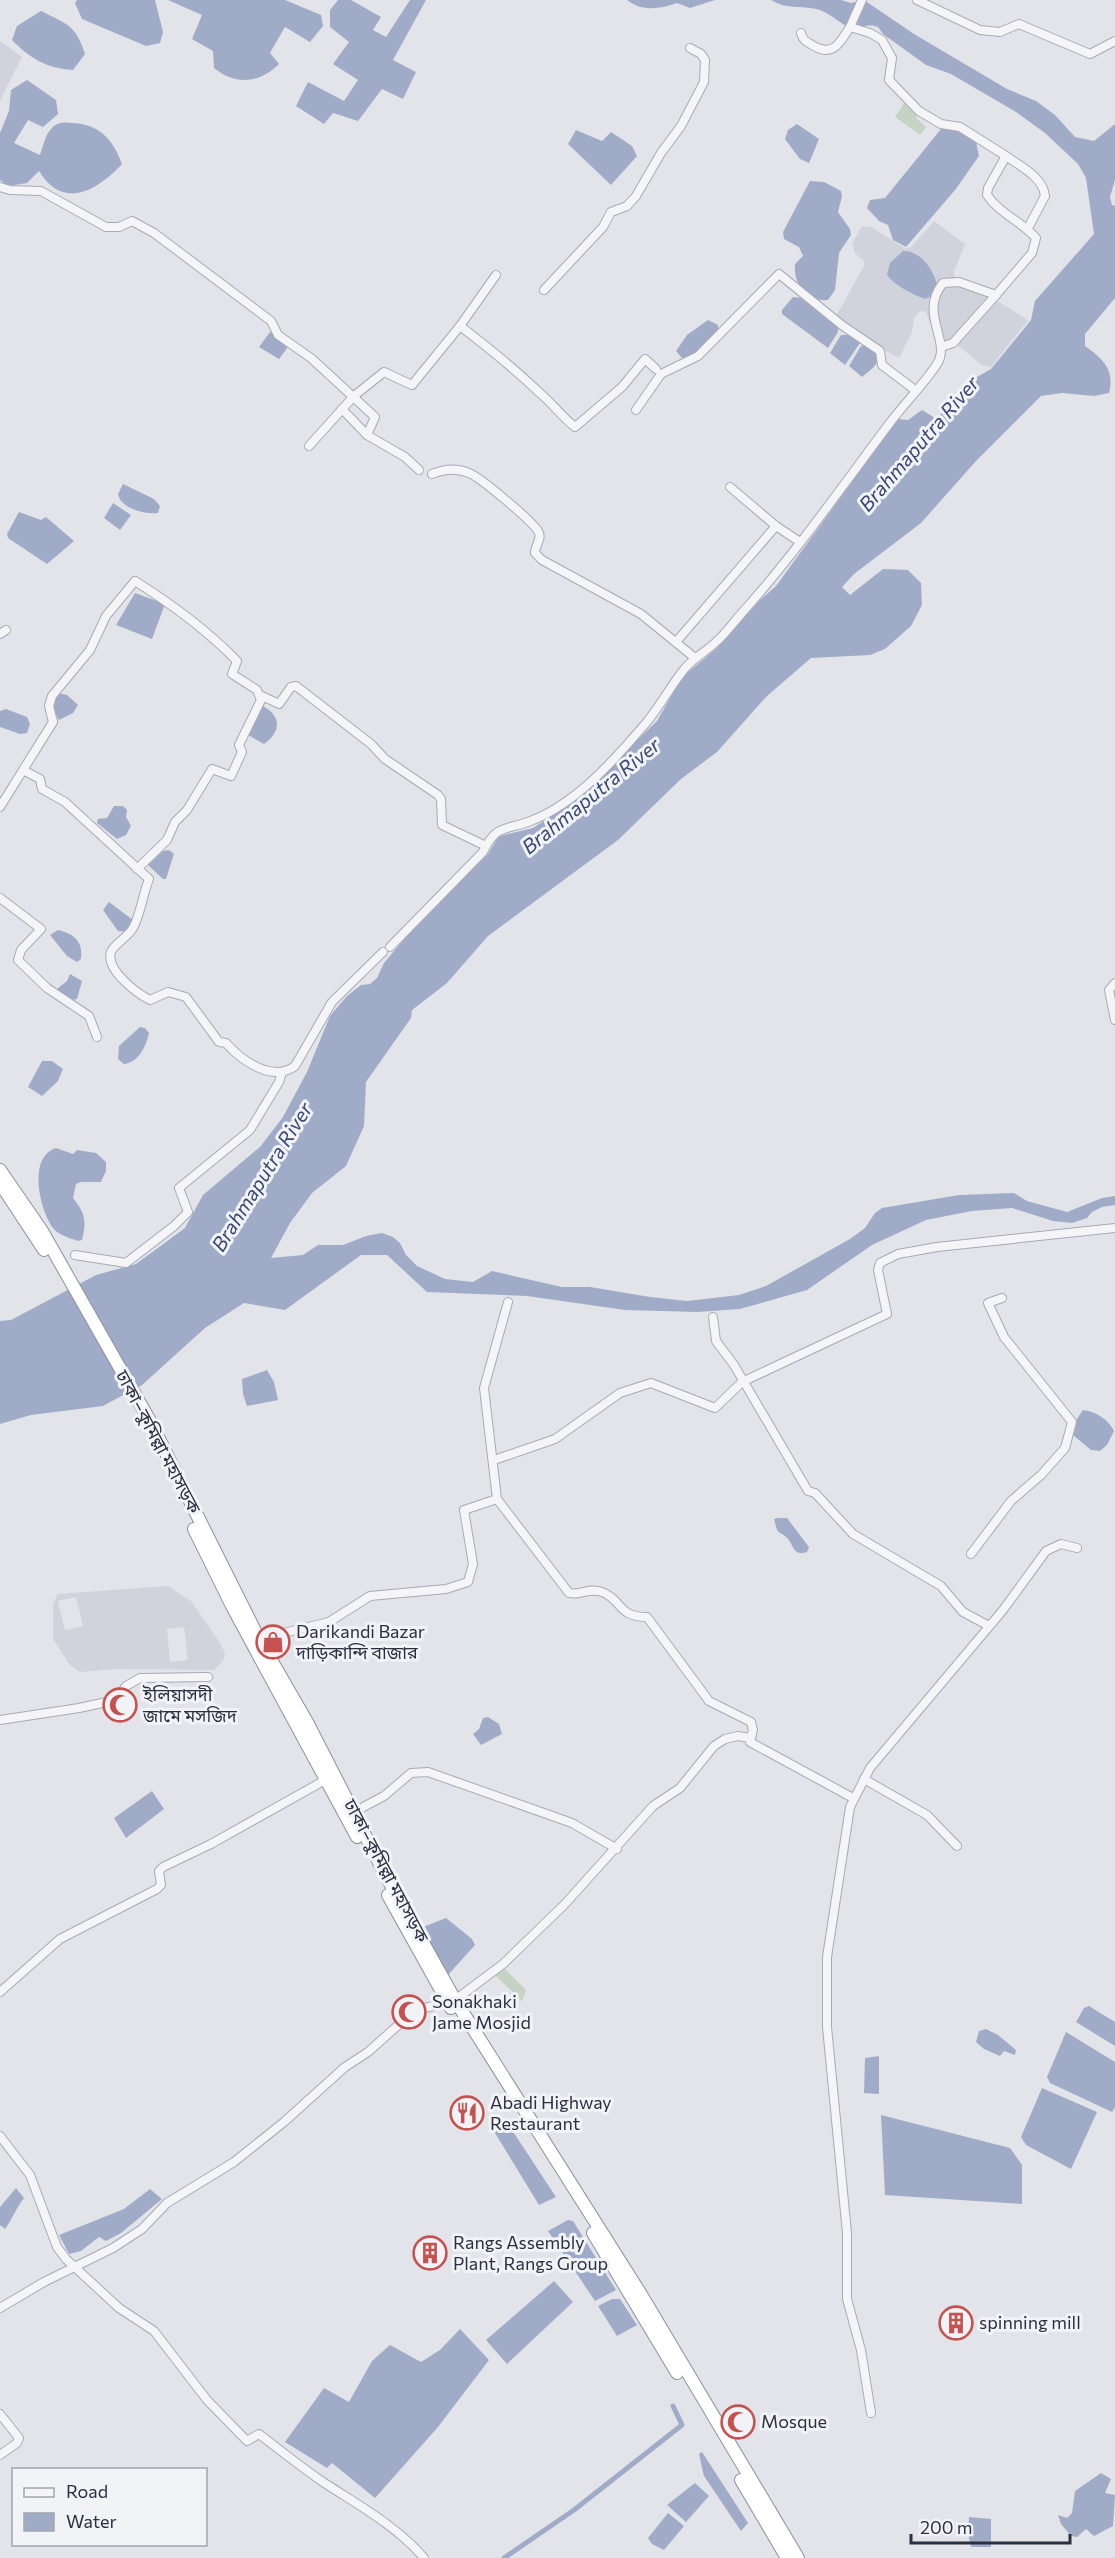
<svg xmlns="http://www.w3.org/2000/svg" width="1115" height="2558" font-family="Commissioner,'Noto Sans Bengali',sans-serif">
<style>
.built{fill:#d0d3db;fill-rule:evenodd}
.green{fill:#c5d3c4}
.water{fill:#a0acc7}
.lines{fill:none;stroke-linecap:round;stroke-linejoin:round}
.canal{stroke:#a0acc7;stroke-width:5}
.minor-casing{stroke:#a7aab4;stroke-width:10}
.highway-casing{stroke:#8b8f9f;stroke-width:14}
.minor{stroke:#f5f5f8;stroke-width:8}
.highway{stroke:#fff;stroke-width:12}
.labels{text-anchor:middle;stroke-width:6;stroke-linejoin:round;paint-order:stroke}
.street-label{font-size:18px;fill:#2b3041;stroke:#f2f3f7}
.poi-label{font-size:18px;fill:#2b3041;stroke:#f2f3f7;text-anchor:start}
.water-label{font-size:20px;font-style:italic;fill:#384872;stroke:#f2f3f7}
</style>
<rect width="100%" height="100%" fill="#e2e4ea"/>
<!-- built -->
<g class="built">
<polygon points="0,41 22,57 0,101"/>
<polygon points="934,221 965,244 954,272 956,284 989,296 1028,320 991,367 982,365 956,344 937,341 926,312 920,311 914,318 912,332 899,358 865,340 836,316 864,266 864,261 855,253 852,244 862,226 871,227 906,249 911,247"/>
<path d="M168,1586L191,1601L220,1643L225,1653L223,1661L214,1670L116,1669L80,1672L70,1665L53,1639V1604L58,1594ZM76,1597L83,1626L65,1630L58,1601ZM184,1627L188,1660L170,1662L167,1629Z"/>
</g>
<!-- green -->
<g class="green">
<polygon points="904,103 919,113 916,118 926,127 920,135 895,117"/>
<polygon points="505,1969 526,1990 522,2001 495,1975"/>
</g>
<!-- water -->
<g class="water">
<polygon points="77,0 155,0 163,32 160,43 146,46 82,19 75,3"/>
<path d="M168,0H285L321,15L323,26L310,42L285,27L270,53L279,64C260,83 236,86 214,68L213,51L192,39L202,15Z"/>
<polygon points="338,0 351,0 381,17 373,30 386,37 410,0 426,0 393,60 416,72 403,99 382,89 358,121 333,113 324,124 296,106 308,82 344,101 358,80 333,64 349,42 330,27 330,10"/>
<path d="M627,0H715L690,8L677,3C661,9 642,12 627,0Z"/>
<path d="M771,0H841L851,3L864,0L914,34L1007,89L1036,101L1055,115L1075,137L1094,141L1115,124V180L1110,197L1112,205L1115,206V298L1085,334V346C1103,359 1115,369 1109,393L1094,396L1062,393L1041,396L976,461L921,523L854,574L842,587L850,595L883,569L908,570L921,583L922,605L911,626L885,649L870,655L811,658L767,696L717,752L681,779L618,840L488,936L447,983L412,1010L411,1018L366,1082L364,1126L346,1166L312,1193L290,1223L271,1258L303,1255L318,1245H343L366,1236L382,1233L393,1237L400,1243L406,1255L417,1266L445,1279L473,1282L492,1271L562,1287H590L650,1297L687,1301L739,1295L766,1286L850,1239L865,1228L875,1213L882,1208L959,1195L1014,1193L1027,1201L1067,1212L1102,1198L1115,1196V1205L1102,1207L1092,1212L1087,1218L1072,1223L1053,1221L1012,1208L972,1211L926,1220L872,1245L807,1290L740,1309L697,1312L625,1310L527,1296L427,1292L387,1255H361L285,1310L244,1303L205,1328L142,1385L103,1406L31,1415L0,1424V1321L11,1320L96,1275L136,1264L185,1228L203,1195L260,1147L283,1117L307,1072L330,1016L347,996L361,985L370,984L377,978L384,963L417,924L488,854L499,836L533,828L573,802L657,721L682,677L716,649L760,600L776,586L898,419L908,420L922,410L935,418L939,416L975,378L991,369L1031,320L1035,301L1094,234L1086,178L1078,164L1045,133L1016,112L951,74L926,65L883,34L878,27C865,23 863,29 851,27C840,25 833,15 822,11C805,4 788,11 771,0Z"/>
<path d="M41,11C67,24 76,25 85,54L73,70C46,68 31,59 12,40L17,26Z"/>
<path d="M27,80L56,100L58,114L43,127L28,120L14,143L40,155C43,147 45,135 51,129C57,122 64,122 72,123C99,124 113,139 122,164C98,190 63,211 39,171L27,183L8,186L0,180V133L9,111L11,90Z"/>
<polygon points="797,124 819,139 809,163 800,159 785,139 788,130"/>
<polygon points="941,129 957,130 976,142 979,156 955,190 906,247 893,240 888,225 879,221 867,208 870,200 885,198"/>
<polygon points="576,130 602,141 611,132 632,146 637,156 611,185 568,144"/>
<path d="M810,181L824,182L841,191L842,196L838,212L850,229L851,235L839,253L835,290L828,300C806,302 793,284 795,264L803,256L799,247L784,239L783,232Z"/>
<path d="M903,251C921,251 932,268 937,284L932,296L925,299C912,294 895,286 887,275L890,263Z"/>
<polygon points="793,297 804,298 838,327 838,332 828,348 782,314 782,310"/>
<polygon points="708,320 718,325 718,333 692,358 682,358 676,351 687,335"/>
<polygon points="270,332 290,344 279,359 259,347"/>
<polygon points="841,335 851,335 860,343 845,365 830,353"/>
<path d="M865,345L879,355C878,366 870,370 862,377L849,366L861,346Z"/>
<path d="M123,484L154,499L160,506L158,513C145,515 120,508 118,494Z"/>
<polygon points="113,503 131,515 120,530 104,518"/>
<polygon points="19,512 41,520 46,517 74,541 47,564 8,538 7,534"/>
<polygon points="135,593 165,604 152,639 116,625"/>
<polygon points="58,693 67,695 78,705 73,713 59,720 52,707"/>
<path d="M263,706C281,716 282,731 264,744L248,735Z"/>
<polygon points="6,709 27,717 30,724 27,733 20,734 0,727 0,711"/>
<polygon points="114,806 123,806 127,810 126,817 131,826 126,835 117,839 97,823 98,819 107,818"/>
<polygon points="169,850 174,854 166,879 163,879 148,865 163,851"/>
<polygon points="109,902 133,920 127,932 118,931 103,910"/>
<path d="M58,930C75,934 83,942 81,959L77,962L67,956L50,935Z"/>
<polygon points="70,974 82,981 77,999 68,1001 56,993 57,989 67,981"/>
<path d="M140,1027L145,1028L149,1033C146,1046 139,1062 124,1064L118,1059L119,1046Z"/>
<polygon points="42,1061 52,1061 63,1069 58,1081 42,1096 28,1087"/>
<path d="M56,1148L73,1154L77,1150L96,1153L106,1162V1171L101,1182H81L76,1184L73,1198C85,1213 87,1221 82,1240L78,1241C70,1238 58,1235 53,1228C40,1210 27,1157 56,1148Z"/>
<polygon points="267,1370 274,1382 278,1400 247,1406 243,1394 242,1379"/>
<path d="M1083,1410C1095,1411 1108,1419 1114,1431L1107,1445L1100,1451L1091,1450L1073,1435L1075,1422Z"/>
<path d="M778,1518H787L809,1547L807,1552C792,1557 794,1543 785,1536C783,1534 779,1533 777,1530L774,1519Z"/>
<polygon points="488,1717 499,1724 502,1734 481,1745 473,1734 479,1729 483,1718"/>
<polygon points="152,1791 164,1809 126,1838 114,1818"/>
<polygon points="446,1918 472,1939 475,1945 448,1975 418,1929"/>
<polygon points="1089,2006 1115,2022 1115,2046 1076,2022 1084,2008"/>
<polygon points="986,2029 998,2035 1016,2050 1015,2055 1004,2051 1000,2056 984,2049 976,2042 979,2031"/>
<polygon points="1066,2032 1115,2062 1115,2107 1112,2112 1050,2083 1047,2077"/>
<polygon points="879,2056 879,2094 864,2093 865,2058"/>
<polygon points="1042,2088 1097,2112 1071,2169 1026,2145 1021,2137"/>
<polygon points="881,2115 1010,2148 1022,2165 1022,2204 885,2195"/>
<polygon points="508,2124 556,2197 539,2205 492,2128"/>
<path d="M16,2188L24,2198C16,2208 13,2218 5,2229L0,2225V2207Z"/>
<polygon points="150,2189 162,2199 121,2233 106,2241 99,2237 81,2251 69,2254 59,2235 124,2209"/>
<polygon points="568,2220 573,2221 616,2290 595,2301 548,2231"/>
<polygon points="554,2281 573,2302 507,2364 486,2340"/>
<polygon points="612,2299 620,2299 637,2325 617,2336 598,2306"/>
<polygon points="460,2329 489,2360 438,2427 375,2498 332,2463 327,2468 285,2442 324,2388 349,2402 372,2361 390,2345 421,2362 440,2350"/>
<polygon points="702,2452 748,2523 741,2531 704,2476 699,2454"/>
<polygon points="1101,2473 1111,2479 1105,2493 1115,2495 1113,2526 1094,2536 1086,2529 1077,2537 1071,2536 1061,2524 1058,2515 1067,2518 1072,2513 1075,2491"/>
<polygon points="695,2483 709,2496 686,2522 667,2505"/>
<polygon points="668,2513 684,2526 664,2550 652,2544 648,2538"/>
<polygon points="969,2517 991,2519 991,2547 971,2547 968,2533"/>
</g>
<g class="lines">
<!-- canal -->
<polyline class="canal" points="504,2558 574,2510 682,2425 673,2406"/>
<defs>
<g id="minor">
<polyline points="917,0 980,30 1000,32 1019,24 1090,54 1115,41"/>
<path d="M801,33C803,41 807,42 814,46C833,57 840,43 850,27"/>
<path d="M1006,156C1020,166 1043,177 1045,196L1028,228"/>
<polyline points="0,187 10,190 41,191 106,227 119,227 132,221 154,233 271,321 278,335 311,358 375,417 367,435 405,457 419,470"/>
<polyline points="544,290 603,227 611,212 627,206 636,196 661,153 681,126 704,82 705,60 701,54 690,48"/>
<path d="M460,326C489,348 516,370 542,395C554,405 562,417 575,427L622,387L645,359L656,369"/>
<polyline points="941,347 953,343 996,295"/>
<polyline points="342,409 367,435"/>
<polyline points="636,410 661,374 698,356 779,274 843,326 880,351 882,365 915,390"/>
<polyline points="309,446 354,396 384,372 412,385 460,326 496,275"/>
<path d="M432,474C444,469 457,468 469,473C480,477 532,521 538,531C543,538 535,545 535,553L542,560L641,614L695,658"/>
<polyline points="730,487 776,526 800,542"/>
<polyline points="0,634 6,630"/>
<polyline points="676,642 776,526"/>
<polyline points="260,695 279,704 291,687 296,686 371,744 385,759 438,795 441,799 442,825 486,846"/>
<path d="M23,770L40,779L42,789L65,802L149,879C143,894 140,916 133,928C128,937 114,944 111,952C105,970 138,994 150,1000L168,992L186,997L219,1042L226,1043C241,1060 272,1083 295,1066L332,1002L383,952"/>
<path d="M0,807L53,722L49,706L52,696L90,650L106,616L135,581C173,605 206,629 237,661L232,674L257,690L261,700L239,745L242,752L231,776L212,769L187,810L175,822L167,840L137,869"/>
<polyline points="0,898 41,929 21,950 18,960 47,988 89,1016 97,1037"/>
<path d="M390,947L483,852C497,822 508,831 533,820C578,802 616,758 646,723C661,705 671,685 686,667C695,657 707,651 717,641C726,633 733,623 741,614C795,554 841,488 889,424C904,404 924,384 937,364C952,341 918,314 943,283L959,282L996,295L1032,253L1036,238C1021,221 1000,214 987,195L988,188L1006,156L960,127L941,124L919,111L889,80L892,58L882,40L870,33L850,27L862,0"/>
<polyline points="1115,983 1109,990 1115,1020"/>
<polyline points="75,1255 126,1263 174,1226 188,1212 179,1188 250,1130 279,1082 282,1072"/>
<path d="M508,1302L484,1388L497,1499L569,1593C580,1596 589,1587 602,1592C622,1599 617,1617 647,1617L709,1701L751,1722L753,1730L750,1742L853,1798"/>
<polyline points="713,1317 716,1341 734,1365 808,1491 815,1493 853,1534 941,1586 963,1612 989,1626"/>
<polyline points="494,1460 555,1439 620,1393 651,1383 715,1408 742,1382 887,1314 878,1270 880,1263 898,1254 937,1247 1115,1228"/>
<polyline points="971,1554 1011,1501 1041,1475 1065,1448 1072,1422 1004,1337 988,1303 1002,1298"/>
<polyline points="259,1639 329,1622 370,1596 446,1589 468,1582 473,1564 464,1510 497,1499"/>
<polyline points="0,1720 79,1708 116,1700 126,1686 140,1678 208,1677"/>
<polyline points="864,1779 927,1815 957,1846"/>
<polyline points="354,1812 384,1796 411,1773 428,1772 572,1823 617,1849"/>
<polyline points="0,1992 60,1939 157,1889 161,1885 159,1871 163,1867 211,1844 327,1779"/>
<polyline points="455,2000 503,1964 564,1905 653,1806 680,1788 714,1746 725,1739 738,1736 750,1738"/>
<path d="M0,2136L30,2175L57,2247L66,2259L119,2308L154,2331L207,2400L247,2441L259,2434C280,2450 301,2467 323,2482C358,2505 397,2526 424,2558"/>
<polyline points="0,2308 44,2282 113,2248 142,2229 167,2203 234,2162 284,2122 345,2067 368,2052 404,2020 424,2008 448,2003"/>
<polyline points="871,2413 861,2350 847,2299 847,2233 827,2027 827,1957 850,1807 870,1768 1003,1610 1046,1551 1061,1544 1077,1548"/>
<polyline points="0,2414 19,2438 17,2443 0,2455"/>
</g>
<g id="highway">
<polyline points="0,1170 42,1231 150,1421 259,1639 307,1722 386,1876 455,2000 642,2296 798,2558"/>
<polyline points="0,1183 44,1250"/>
<polyline points="194,1529 233,1608 357,1837"/>
<polyline points="388,1895 451,2008"/>
<polyline points="593,2233 677,2373"/>
<polyline points="741,2480 787,2558"/>
</g>
</defs>
<!-- minor casing -->
<use href="#minor" class="minor-casing"/>
<!-- highway casing -->
<use href="#highway" class="highway-casing"/>
<!-- minor -->
<use href="#minor" class="minor"/>
<!-- highway -->
<use href="#highway" class="highway"/>
</g>
<!-- icons -->
<defs>
<symbol id="shop-ring" viewBox="-11 -11 22 22"><circle r="9.5" fill="#f2f3f7" stroke="#c65250" stroke-width="1.5"/><path d="M-5-2.5h2.3a2.7 3.5 0 0 1 5.4 0H5L5.5 6h-11ZM-1.5-2.5h3a1.5 2.3 0 0 0-3 0Z" fill="#c65250"/></symbol>
<symbol id="mosque-ring" viewBox="-11 -11 22 22"><circle r="9.5" fill="#f2f3f7" stroke="#c65250" stroke-width="1.5"/><path d="M3.5-4.9A6 6 0 1 0 3.5 4.9A5 5 0 1 1 3.5-4.9Z" fill="#c65250"/></symbol>
<symbol id="restaurant-ring" viewBox="-11 -11 22 22"><circle r="9.5" fill="#f2f3f7" stroke="#c65250" stroke-width="1.5"/><path d="M-5-6h1v4h1v-4h1v4h1v-4h1v5L-1.5 .5V6h-2V.5L-5-1ZM5-6V6H3V1.5H1.5Q1.5-4 5-6Z" fill="#c65250"/></symbol>
<symbol id="building-ring" viewBox="-11 -11 22 22"><circle r="9.5" fill="#f2f3f7" stroke="#c65250" stroke-width="1.5"/><path d="M-4-6H4V6H1V3H-1V6H-4ZM-2.5-4.3h1.7v1.8h-1.7ZM.8-4.3h1.7v1.8H.8ZM-2.5-1h1.7V.8h-1.7ZM.8-1h1.7V.8H.8Z" fill="#c65250"/></symbol>
</defs>
<g fill-rule="evenodd">
<use href="#shop-ring" x="254" y="1623" width="38" height="38"/>
<use href="#mosque-ring" x="101" y="1686" width="38" height="38"/>
<use href="#mosque-ring" x="390" y="1993" width="38" height="38"/>
<use href="#restaurant-ring" x="448" y="2094" width="38" height="38"/>
<use href="#building-ring" x="411" y="2234" width="38" height="38"/>
<use href="#building-ring" x="937" y="2304" width="38" height="38"/>
<use href="#mosque-ring" x="719" y="2403" width="38" height="38"/>
</g>
<g class="labels">
<!-- street labels -->
<g class="street-label">
<text transform="translate(158 1442) rotate(62)" y="6">ঢাকা–কুমিল্লা মহাসড়ক</text>
<text transform="translate(386 1871) rotate(62)" y="6">ঢাকা–কুমিল্লা মহাসড়ক</text>
</g>
<!-- poi labels -->
<g class="poi-label">
<text x="296" y="1638">Darikandi Bazar<tspan x="296" dy="21">দাড়িকান্দি বাজার</tspan></text>
<text x="143" y="1701">ইলিয়াসদী<tspan x="143" dy="21">জামে মসজিদ</tspan></text>
<text x="432" y="2008">Sonakhaki<tspan x="432" dy="21">Jame Mosjid</tspan></text>
<text x="490" y="2109">Abadi Highway<tspan x="490" dy="21">Restaurant</tspan></text>
<text x="453" y="2249">Rangs Assembly<tspan x="453" dy="21">Plant, Rangs Group</tspan></text>
<text x="979" y="2329">spinning mill</text>
<text x="761" y="2428">Mosque</text>
</g>
<!-- water labels -->
<g class="water-label">
<text transform="translate(919 444) rotate(-49)" y="7">Brahmaputra River</text>
<text transform="translate(591 796) rotate(-39)" y="7">Brahmaputra River</text>
<text transform="translate(262 1177) rotate(-58)" y="7">Brahmaputra River</text>
</g>
</g>
<!-- legend -->
<rect x="12" y="2468" width="195" height="78" fill="#f2f3f7" stroke="#a2a5ae" stroke-width="1.5"/>
<rect x="24" y="2488" width="30" height="9" fill="#f5f5f8" stroke="#a2a5ae" stroke-width="1.5"/>
<text x="66" y="2498" font-size="18" fill="#2b3041">Road</text>
<rect x="24" y="2513" width="30" height="18" fill="#a0acc7" stroke="#a2a5ae" stroke-width="1.5"/>
<text x="66" y="2528" font-size="18" fill="#2b3041">Water</text>
<!-- scale -->
<path d="M911 2534v9h159v-9" fill="none" stroke="#2b3041" stroke-width="3"/>
<text x="920" y="2534" font-size="18" fill="#2b3041" stroke="#f2f3f7" stroke-width="4.5" paint-order="stroke">200 m</text>
</svg>
